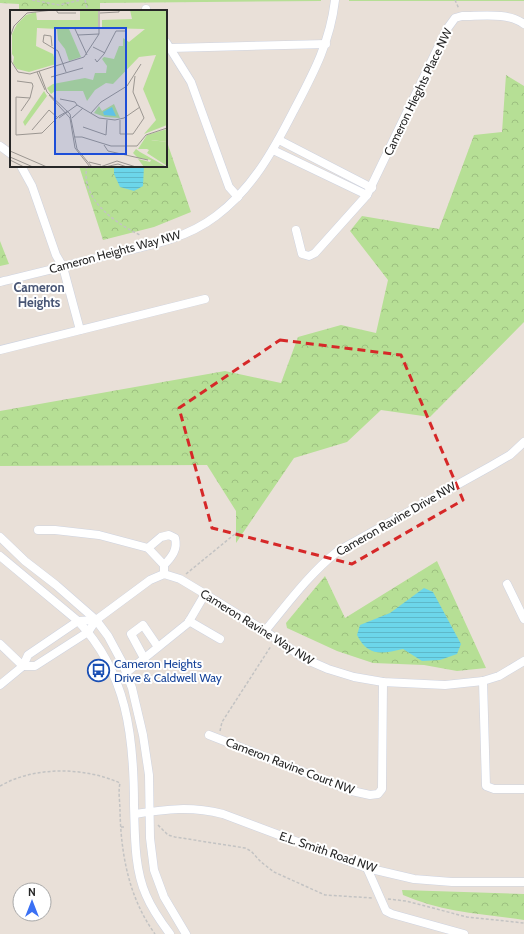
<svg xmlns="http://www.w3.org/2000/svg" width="524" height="934" font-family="Cabin,sans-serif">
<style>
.forest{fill:url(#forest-crowns)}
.water{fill:url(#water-rules)}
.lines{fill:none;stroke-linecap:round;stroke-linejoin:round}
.minor-casing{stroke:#ced3e0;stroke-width:9}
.path{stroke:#c3c3c3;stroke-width:1.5;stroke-dasharray:3 2;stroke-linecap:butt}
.minor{stroke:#fff;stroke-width:8}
.marked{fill:none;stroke:#d62828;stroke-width:3;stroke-dasharray:8 5;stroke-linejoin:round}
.labels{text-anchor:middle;stroke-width:4;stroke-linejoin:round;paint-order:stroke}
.street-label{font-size:12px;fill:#272727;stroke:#fff}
.transit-label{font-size:12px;fill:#164399;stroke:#fff;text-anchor:start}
.neighbourhood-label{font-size:13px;font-weight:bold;fill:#495675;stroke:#fff}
.inset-road{fill:none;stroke:#9b9691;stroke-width:1}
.view{fill:#1d4ed8;fill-opacity:0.15;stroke:#1d4ed8;stroke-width:2}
.inset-edge{fill:none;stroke:#272727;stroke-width:2}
</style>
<defs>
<pattern id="forest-crowns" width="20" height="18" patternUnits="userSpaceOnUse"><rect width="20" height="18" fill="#b6df95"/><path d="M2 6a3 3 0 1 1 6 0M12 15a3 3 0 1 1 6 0" fill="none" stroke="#9cbf80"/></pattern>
<pattern id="water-rules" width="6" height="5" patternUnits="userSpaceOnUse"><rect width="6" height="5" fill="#6cd6ea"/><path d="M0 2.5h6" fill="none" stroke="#5eb8c9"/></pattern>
</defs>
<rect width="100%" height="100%" fill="#e9e0d8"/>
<!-- forest -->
<g class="forest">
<polygon points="0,0 321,0 321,1 100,3 100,11 19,11 19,4 0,3"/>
<rect x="349" y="0" width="175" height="1"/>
<polygon points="506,75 524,86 524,322 430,417 381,410 347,442 294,458 236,543 236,511 207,465 0,466 0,411 225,371 281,383 298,337 341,325 376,333 388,280 350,231 362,216 439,229 474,135 502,132"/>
<polygon points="166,139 191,212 154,227 103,240 79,166 166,166"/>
<polygon points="0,241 9,264 0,266"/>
<polygon points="437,561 486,668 457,671 424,665 373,663 337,651 287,628 286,623 325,576 345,618"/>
<path d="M402,890L524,894V920C483,914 441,912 403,895Z"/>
</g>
<!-- water -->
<g class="water">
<polygon points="114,166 144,166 143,186 134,191 120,187 114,174"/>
<path d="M424,588L433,592L461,644L457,654L440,660L422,661L403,649C382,654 368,657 357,635L360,625L390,613Z"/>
</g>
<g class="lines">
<defs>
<g id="minor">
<polyline points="146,9 146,11"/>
<polyline points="166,42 191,82 229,187 238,197"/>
<polyline points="171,48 326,44"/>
<polyline points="279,140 372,188"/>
<polyline points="0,146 11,154"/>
<polyline points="273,150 367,195"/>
<polyline points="21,166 32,186 56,255 63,267 80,330"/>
<path d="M296,230L302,254L309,256L315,253L367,195L447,29L455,18L462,16C482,16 508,12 524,24"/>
<path d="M0,282C37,273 75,264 112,254C148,246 186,239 216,216C252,189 273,151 293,112C313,74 330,43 335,0"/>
<polyline points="0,350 205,299"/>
<polyline points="38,530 55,530 99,535 148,548 164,565 164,574"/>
<polyline points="0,537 25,561 56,585 96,620 108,636 122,662 132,688 143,735 149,775 150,838 154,870 164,897 186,934"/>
<path d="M148,548L161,537L169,535L175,538C178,549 172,557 164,565"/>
<path d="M0,556L78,621C127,673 134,736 134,805C135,834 134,868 146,895C152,909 161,922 170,934"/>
<polyline points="507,584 524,619"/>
<polyline points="189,621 220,639"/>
<path d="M265,631C288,603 310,573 338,551L491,466L510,455L524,442"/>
<polyline points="0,644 23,666 35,666 88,632 96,620 150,580 164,574 180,579 205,594 265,631 305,659 328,669 354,677 383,682 445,685 483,681 499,676 524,661"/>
<polyline points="144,658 131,634 143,625 158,647"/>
<polyline points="126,673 188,623 205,594"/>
<polyline points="483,681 486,786 494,789 524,789"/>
<polyline points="0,685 23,666 28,655 78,621 96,620"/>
<polyline points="209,735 352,791 370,795 378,794 382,789 383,682"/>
<path d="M135,814C167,809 191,806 223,814L367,868L414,879L452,882H524"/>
<polyline points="367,868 386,911 392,914 464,934"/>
</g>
</defs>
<!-- minor casing -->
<use href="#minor" class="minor-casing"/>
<!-- path -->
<g class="path">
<polyline points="32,0 59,5 81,0"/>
<polyline points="85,0 88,11"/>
<polyline points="455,0 459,9"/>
<path d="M87,166C80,199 115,223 140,235"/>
<polyline points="186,574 241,529"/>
<polyline points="220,731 222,722 271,646"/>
<path d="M0,786C35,766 84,767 120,783C118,792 120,802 120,811C121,855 129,898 155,934"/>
<polyline points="158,825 168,835 175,837 245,848 251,851 261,862 274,872 325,895 373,898"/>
<polyline points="121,827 126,827"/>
<polyline points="388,899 406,901 467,917 524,923"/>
</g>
<!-- minor -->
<use href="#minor" class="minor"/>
</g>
<!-- marked area -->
<path class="marked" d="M280,340L401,355L463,500L352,564L212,528L179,408Z"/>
<!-- icons -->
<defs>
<symbol id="bus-ring" viewBox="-11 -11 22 22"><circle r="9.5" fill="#fff" stroke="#1a4fb4" stroke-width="1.5"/><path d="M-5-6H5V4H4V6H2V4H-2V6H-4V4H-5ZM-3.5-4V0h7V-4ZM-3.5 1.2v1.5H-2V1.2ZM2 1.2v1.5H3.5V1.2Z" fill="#1a4fb4"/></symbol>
</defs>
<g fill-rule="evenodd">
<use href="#bus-ring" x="86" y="658" width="25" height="25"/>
</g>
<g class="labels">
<!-- street labels -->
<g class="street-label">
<text transform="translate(418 92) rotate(-64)" y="4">Cameron Hieghts Place NW</text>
<text transform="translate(115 252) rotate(-15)" y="4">Cameron Heights Way NW</text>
<text transform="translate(396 519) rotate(-30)" y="4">Cameron Ravine Drive NW</text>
<text transform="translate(257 627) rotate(32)" y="4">Cameron Ravine Way NW</text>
<text transform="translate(290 766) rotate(21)" y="4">Cameron Ravine Court NW</text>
<text transform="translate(328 852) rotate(19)" y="4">E.L. Smith Road NW</text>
</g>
<!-- transit labels -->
<g class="transit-label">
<text x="114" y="668">Cameron Heights<tspan x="114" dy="14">Drive &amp; Caldwell Way</tspan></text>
</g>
<!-- neighbourhood labels -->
<g class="neighbourhood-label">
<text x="39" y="292">Cameron<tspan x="39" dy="15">Heights</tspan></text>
</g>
</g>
<!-- overview -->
<g transform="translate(10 10)">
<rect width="157" height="157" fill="#e9e0d8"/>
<path d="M140,130L157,132V156L137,143L139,140L137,139H131ZM126,139L130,142L155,156L134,157L128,149L140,152L141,150L128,148L123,143Z" fill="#b6df95"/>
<path d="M70,0H88V18L59,19L71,47L59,51L55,39L48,30L47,19L27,18L26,36L43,44L46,54L19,62L7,59L3,53L4,47L2,44V24L7,14L16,5L26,2L27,10H70ZM120,0H157V115L134,124L146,110L133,79L146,45L129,47L103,74L96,73L85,80L77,91L73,81H45L41,84L37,78L43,74L75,68L83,70L85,63H96L97,56L92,49L94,47L104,49L109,36H113V28L119,32L135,19L92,18V10L122,9ZM34,81L37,86L15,116L13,112ZM104,94L110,108L95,107L84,103L89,96L92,101ZM157,119V132L142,130L132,139H128L137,125Z" fill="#b6df95"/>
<path d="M102,97L106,106L94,105L93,102Z" fill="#6cd6ea"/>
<path class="inset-road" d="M43,0L17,3L4,16L0,27L1,51L8,62L20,64L74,47L89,24V0M46,0L48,3H66M90,3L109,2V0M65,19L77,45M68,25L89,24M42,36L41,26L34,25L33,32L48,41L56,62M83,37L95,43M85,49L87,52L94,44L106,21H116M29,61L37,82L60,104L67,139L82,157M27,62L35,80M41,67L73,58M7,71L22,73L23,76M39,85L60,108L65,138L80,157M20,88L6,87V125L32,123L49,106L58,101M50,89L65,92L67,95M11,101L20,88L23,76M81,103L91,92L117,76L131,54M49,108L67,95L89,108L105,110L114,108L130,97M62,108L73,98M110,110V124H123L134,108L123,82L125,66M73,117L96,125L97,110M22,120L39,100L48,108M65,127H72L101,136H127L136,125L157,118M94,135L98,141L138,150M0,141L37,157M0,147L23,157M0,150L14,157M79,152L91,155M90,157L107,151L126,157M95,157L108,154L117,157"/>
<path class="view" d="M45,18H116V144H45Z"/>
<rect width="157" height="157" class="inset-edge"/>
</g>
<!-- north arrow -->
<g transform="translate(32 902)"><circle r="19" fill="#ffffff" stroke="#a9a9a9"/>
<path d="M0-3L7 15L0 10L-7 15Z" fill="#3a70f4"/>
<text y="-6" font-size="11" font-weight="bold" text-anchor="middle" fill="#272727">N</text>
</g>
</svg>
